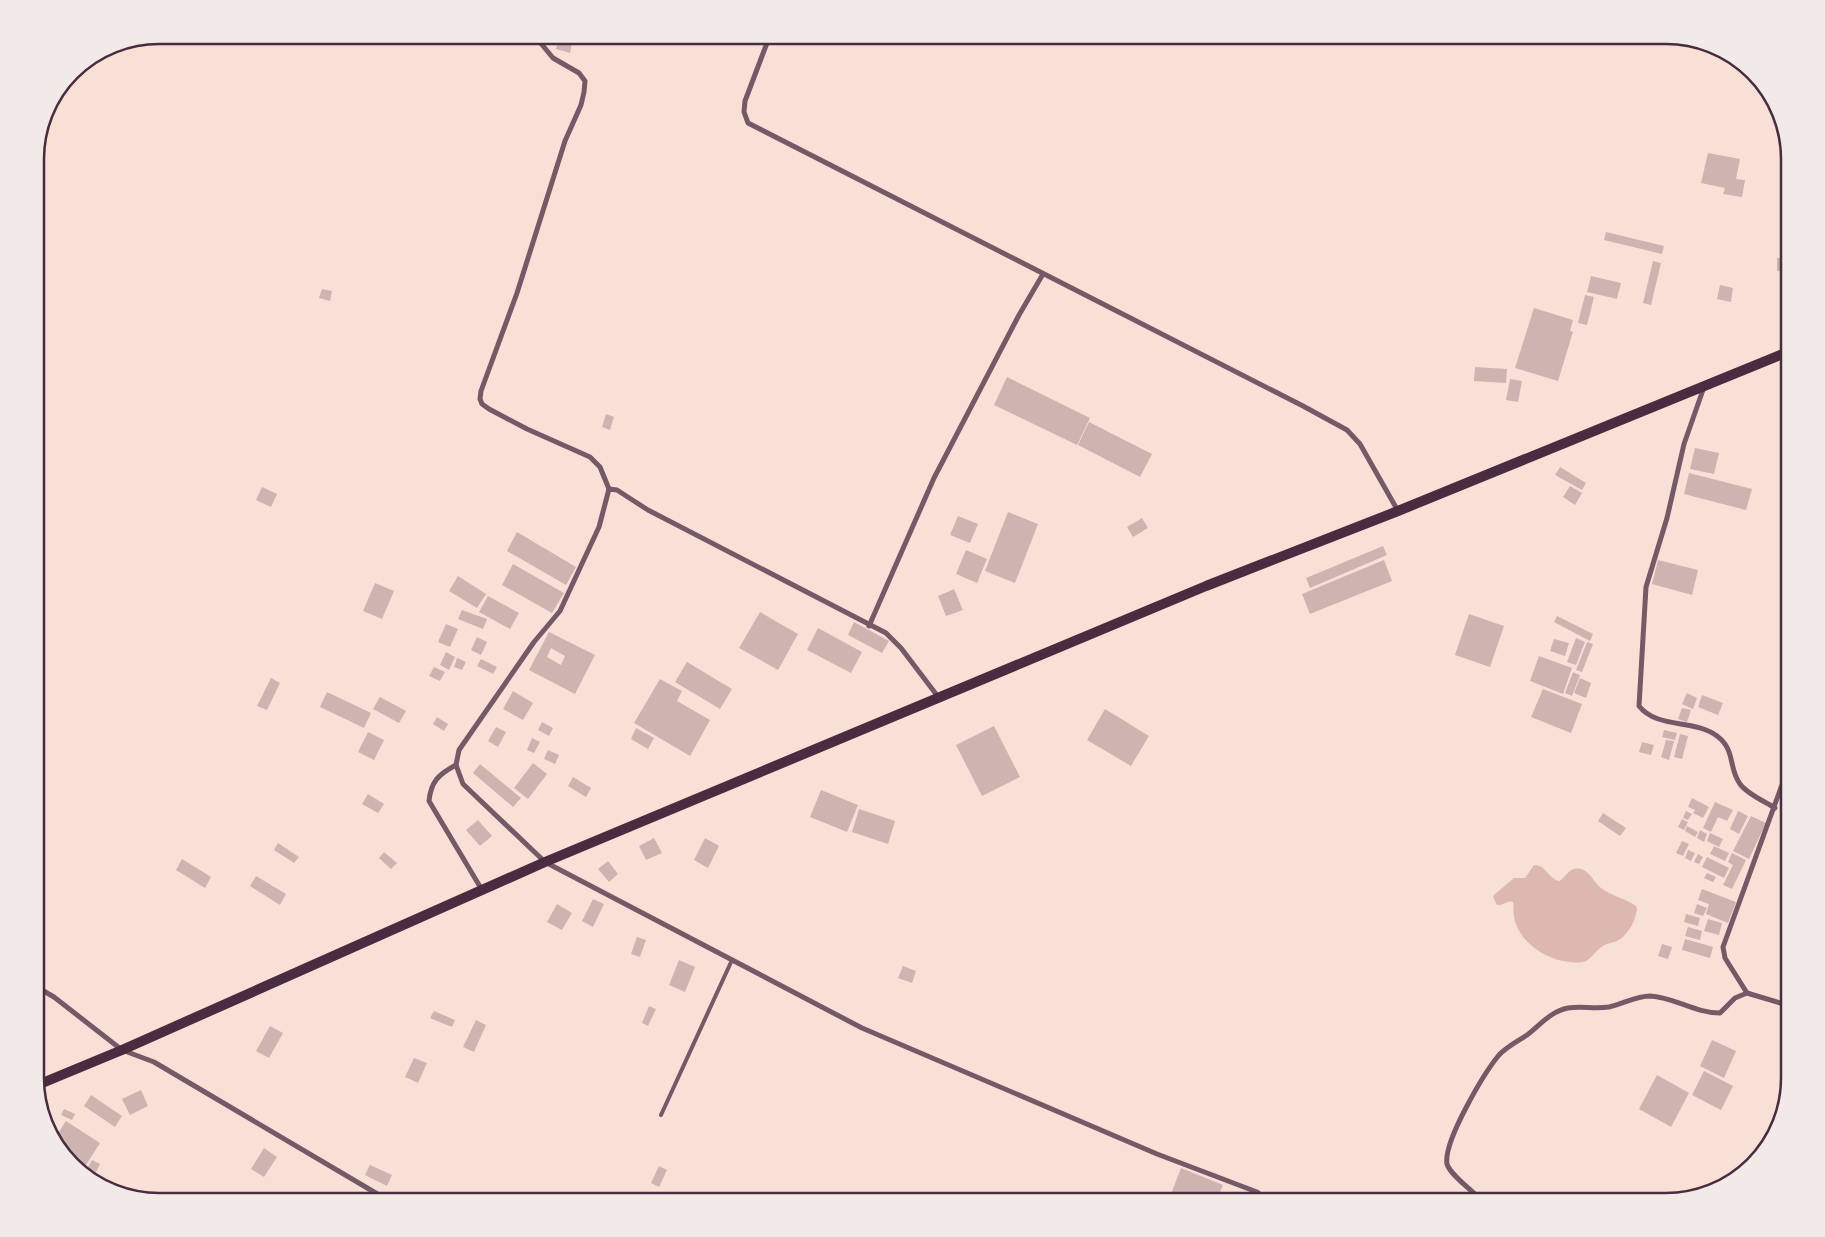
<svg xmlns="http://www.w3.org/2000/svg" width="1825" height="1237" font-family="Overpass,sans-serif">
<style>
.water{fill:#dcb8b0}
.building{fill:#ccb4b1;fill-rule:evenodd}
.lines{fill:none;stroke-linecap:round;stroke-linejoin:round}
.service{stroke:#755966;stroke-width:4}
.minor{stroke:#755966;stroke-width:5}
.secondary{stroke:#4a2c40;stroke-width:10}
.rim{fill:none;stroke:#4a2c40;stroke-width:2.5}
</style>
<rect width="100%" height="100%" fill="#f7e1d7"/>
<!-- water -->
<path class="water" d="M1534,865C1547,866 1547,877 1559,881C1565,878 1568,870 1574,869C1588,866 1592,881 1601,888C1611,896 1625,898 1636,906L1637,909C1635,922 1629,934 1617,941C1613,943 1607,943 1603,946C1597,949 1592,958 1586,961C1579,964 1570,962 1563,961C1542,957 1518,940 1514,917C1513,912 1514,907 1513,902C1508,900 1503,906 1497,905L1493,897L1495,894L1514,878H1525Z"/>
<!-- building -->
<g class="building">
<polygon points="559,35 574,35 570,53 556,49"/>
<polygon points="1708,153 1740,159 1736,179 1745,180 1742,197 1723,194 1725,188 1701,183"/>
<polygon points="1606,232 1664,246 1662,254 1604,240"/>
<rect x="1777" y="258" width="13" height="13"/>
<polygon points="1653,261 1661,263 1651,305 1643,303"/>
<polygon points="1591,276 1621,283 1617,299 1587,292"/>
<polygon points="1720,285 1733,288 1731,302 1717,299"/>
<polygon points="322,289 332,291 330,301 319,298"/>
<polygon points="1585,295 1594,297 1587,325 1578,323"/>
<polygon points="1534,308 1573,320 1570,331 1573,332 1558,381 1515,368"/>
<polygon points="1475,367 1507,369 1506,383 1474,381"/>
<polygon points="1007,377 1090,418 1077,445 994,405"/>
<polygon points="1510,379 1522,381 1518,402 1506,400"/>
<polygon points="606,414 614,417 610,430 602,427"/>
<polygon points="1089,422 1152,454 1140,477 1078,445"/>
<polygon points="1695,448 1719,453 1714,474 1690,469"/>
<polygon points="1560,467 1586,483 1582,490 1555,475"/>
<polygon points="1689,473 1752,489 1746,510 1684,494"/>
<polygon points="1570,486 1582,493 1575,505 1563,497"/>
<polygon points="262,487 277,494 271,507 256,500"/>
<polygon points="1008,512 1038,524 1015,583 985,571"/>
<polygon points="958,516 978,524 970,543 950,535"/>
<polygon points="1142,518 1148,528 1133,537 1127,527"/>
<polygon points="517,532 576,567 566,585 507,551"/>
<polygon points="1383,546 1387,555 1310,588 1306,578"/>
<polygon points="966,550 987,559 977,583 956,574"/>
<polygon points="1384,560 1392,581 1310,614 1302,594"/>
<polygon points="1658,560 1698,570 1692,595 1652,584"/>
<polygon points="513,564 564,593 552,613 502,585"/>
<polygon points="458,576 486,594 477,608 449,591"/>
<polygon points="375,583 394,591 382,619 363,611"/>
<polygon points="954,589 963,610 946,616 938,596"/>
<polygon points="488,596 519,613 510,629 479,612"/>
<polygon points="462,610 487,619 483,629 458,619"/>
<polygon points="760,612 798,634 778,670 739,648"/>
<polygon points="1469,614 1504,626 1490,667 1455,655"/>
<polygon points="1557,616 1593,634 1590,641 1554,622"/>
<polygon points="854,622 889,641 882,653 848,635"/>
<polygon points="446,624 458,629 450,647 438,642"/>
<polygon points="818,628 862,652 851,673 807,650"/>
<path d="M549,632L595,655L575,694L529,670ZM551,648L565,656L561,665L547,657Z"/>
<polygon points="477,637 487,642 481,655 471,650"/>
<polygon points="1576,638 1585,642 1576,665 1567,662"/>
<polygon points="1554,639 1569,643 1565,656 1550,651"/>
<polygon points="1587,642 1593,644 1582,672 1576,670"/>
<polygon points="446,652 455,657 449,670 440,665"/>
<polygon points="1539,656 1572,668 1563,694 1530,681"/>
<polygon points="457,658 466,662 462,670 454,667"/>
<polygon points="481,659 497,667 493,674 477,666"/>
<polygon points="687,662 732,689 720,709 675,682"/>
<polygon points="434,667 445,672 440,681 429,676"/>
<polygon points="1573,672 1580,675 1572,696 1565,693"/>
<polygon points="271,678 280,683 267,710 257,706"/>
<polygon points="1580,678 1591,683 1586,698 1574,693"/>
<polygon points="660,679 682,691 677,701 710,720 690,756 634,723"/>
<polygon points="1543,689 1582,704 1571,733 1531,717"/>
<polygon points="513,691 533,703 523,720 503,709"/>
<polygon points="327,692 371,713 364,728 320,707"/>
<polygon points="1687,693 1697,698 1693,709 1682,704"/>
<polygon points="1702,695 1723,703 1718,715 1698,707"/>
<polygon points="380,697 406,711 399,723 373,709"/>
<polygon points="1682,708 1691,710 1687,722 1678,719"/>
<polygon points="1105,709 1149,736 1131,766 1087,740"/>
<polygon points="437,717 448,724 444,731 433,724"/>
<polygon points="542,722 553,728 549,736 538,730"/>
<polygon points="994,726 1020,777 982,796 956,745"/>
<polygon points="496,727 506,732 498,747 488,741"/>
<polygon points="636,728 654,738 648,749 631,739"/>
<polygon points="1664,730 1677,733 1675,740 1662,737"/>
<polygon points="368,732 384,740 374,760 358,752"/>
<polygon points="1680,734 1688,736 1682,759 1674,757"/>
<polygon points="532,738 540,742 534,753 527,750"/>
<polygon points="1666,740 1674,741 1669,760 1661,757"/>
<polygon points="1642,742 1654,745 1651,755 1639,752"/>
<polygon points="548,750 559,755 555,764 544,759"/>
<polygon points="533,763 547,774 528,799 514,788"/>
<polygon points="480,764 521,798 513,807 473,773"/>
<polygon points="573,777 591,788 586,797 568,786"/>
<polygon points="821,790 858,805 847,832 810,817"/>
<polygon points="368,794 384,804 378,813 362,804"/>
<polygon points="1692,798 1709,807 1703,818 1693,813 1695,810 1688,807"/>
<polygon points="1715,802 1733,810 1727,821 1718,817 1711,832 1703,828"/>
<polygon points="859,809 895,821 888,844 852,832"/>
<polygon points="1686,811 1692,814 1688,820 1683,818"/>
<polygon points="1738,811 1748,816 1739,834 1730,829"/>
<polygon points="1603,813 1626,828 1620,836 1598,821"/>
<polygon points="1751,816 1766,823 1749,859 1733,851"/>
<polygon points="1682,819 1688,822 1684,830 1678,827"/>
<polygon points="478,820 492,836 480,846 466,830"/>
<polygon points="1687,826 1698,832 1695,837 1685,831"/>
<polygon points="1700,830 1707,834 1704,842 1697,838"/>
<polygon points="1710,833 1723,839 1719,847 1707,841"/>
<polygon points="654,838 662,853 646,860 639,846"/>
<polygon points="705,838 719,846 708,868 694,860"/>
<polygon points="1682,841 1689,844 1683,856 1676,853"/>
<polygon points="278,843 299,857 294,863 274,850"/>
<polygon points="1714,846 1729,853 1725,861 1710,854"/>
<polygon points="1688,850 1695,853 1691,861 1685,858"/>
<polygon points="384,852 397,863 391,869 379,858"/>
<polygon points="1732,853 1746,860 1732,889 1723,885 1733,865 1728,862"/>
<polygon points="1698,854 1703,857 1699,864 1694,862"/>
<polygon points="1707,857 1729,868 1724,878 1702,867"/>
<polygon points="182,859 211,877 205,888 176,870"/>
<polygon points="608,861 618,874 609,882 598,869"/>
<polygon points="1707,873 1716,877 1713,882 1704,878"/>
<polygon points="256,876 286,894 280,905 250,886"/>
<polygon points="1702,889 1736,902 1728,923 1706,914 1709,904 1698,900"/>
<polygon points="593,899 604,904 593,927 582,921"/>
<polygon points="557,904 572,913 562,930 547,922"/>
<polygon points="1697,904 1707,908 1703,916 1694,913"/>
<polygon points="1686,914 1700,918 1698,926 1684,922"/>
<polygon points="1708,919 1722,923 1719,935 1704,931"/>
<polygon points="1688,927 1702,931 1700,940 1685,936"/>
<polygon points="637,937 646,940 640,957 631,954"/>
<polygon points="1685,939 1713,947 1710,958 1682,950"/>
<polygon points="1662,944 1672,947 1668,959 1658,956"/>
<polygon points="679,960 695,967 685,992 669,985"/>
<polygon points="903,966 916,971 912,983 898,978"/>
<polygon points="1783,967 1790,969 1790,977 1781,975"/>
<polygon points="649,1006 656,1009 648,1026 642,1023"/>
<polygon points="434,1011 455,1020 452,1027 430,1018"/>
<polygon points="476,1020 486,1025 474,1052 463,1047"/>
<polygon points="270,1026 283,1033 269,1058 256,1051"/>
<polygon points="1712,1040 1736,1051 1724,1078 1700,1066"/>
<polygon points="414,1058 427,1063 418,1083 405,1077"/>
<polygon points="1704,1071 1733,1086 1721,1110 1692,1095"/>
<polygon points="1657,1075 1689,1093 1671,1127 1639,1109"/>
<polygon points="141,1090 148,1106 130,1115 122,1099"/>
<polygon points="91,1095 122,1116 115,1127 84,1106"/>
<polygon points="64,1109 75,1114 72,1120 61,1115"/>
<polygon points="66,1121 100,1143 86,1165 57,1146 53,1141"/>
<polygon points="264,1148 277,1157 264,1177 251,1169"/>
<polygon points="92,1160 100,1164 96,1172 88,1167"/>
<polygon points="370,1165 392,1175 387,1186 365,1175"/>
<polygon points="659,1166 667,1170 659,1187 651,1183"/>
<polygon points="1181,1168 1223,1185 1216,1202 1168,1202"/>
</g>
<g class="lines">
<!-- service -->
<polyline class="service" points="661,1115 732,960"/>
<!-- minor -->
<g class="minor">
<polyline points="534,35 553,58 579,73 585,81 584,92 581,105 565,141 517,293 481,391 480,399 482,404 489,409 527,429 590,457 600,467 609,489"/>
<polyline points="770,35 745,101 744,112 748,123 1303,406 1347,430 1360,444 1398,511"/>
<path d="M1704,387L1684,444L1667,518L1646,587L1639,706C1657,729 1694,719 1717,736C1736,750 1728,768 1740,784C1747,794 1764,801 1775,808"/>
<polyline points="869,626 934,478 1019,315 1043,274"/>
<polyline points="939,698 901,648 886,633 648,510 617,490 609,489 599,527 560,611 534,642 459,750 456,765 463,784 545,862 862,1028 1157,1154 1257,1192 1269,1202"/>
<path d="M456,765C439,774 431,781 429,801L482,890"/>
<polyline points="35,986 54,997 122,1050 154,1062 391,1202"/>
<polyline points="1747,993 1725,958 1723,947 1783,782 1790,772"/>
<path d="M1484,1202C1476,1194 1450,1175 1447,1164C1443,1142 1484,1073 1499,1055C1506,1047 1518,1041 1527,1035C1539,1026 1551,1011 1568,1008C1581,1006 1595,1009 1609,1007C1623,1004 1636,996 1650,996C1674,997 1695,1013 1720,1013L1735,998L1747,993L1790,1006"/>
</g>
<!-- secondary -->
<polyline class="secondary" points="35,1086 122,1050 545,862 1206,586 1398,511 1790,351"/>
</g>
<!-- crop -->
<path d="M0 0H1825V1237H0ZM159 44H1666A115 115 0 0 1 1781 159V1078A115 115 0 0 1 1666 1193H159A115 115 0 0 1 44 1078V159A115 115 0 0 1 159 44Z" fill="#f1eae7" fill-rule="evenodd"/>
<path class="rim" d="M159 44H1666A115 115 0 0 1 1781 159V1078A115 115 0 0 1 1666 1193H159A115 115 0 0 1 44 1078V159A115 115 0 0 1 159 44Z"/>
</svg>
